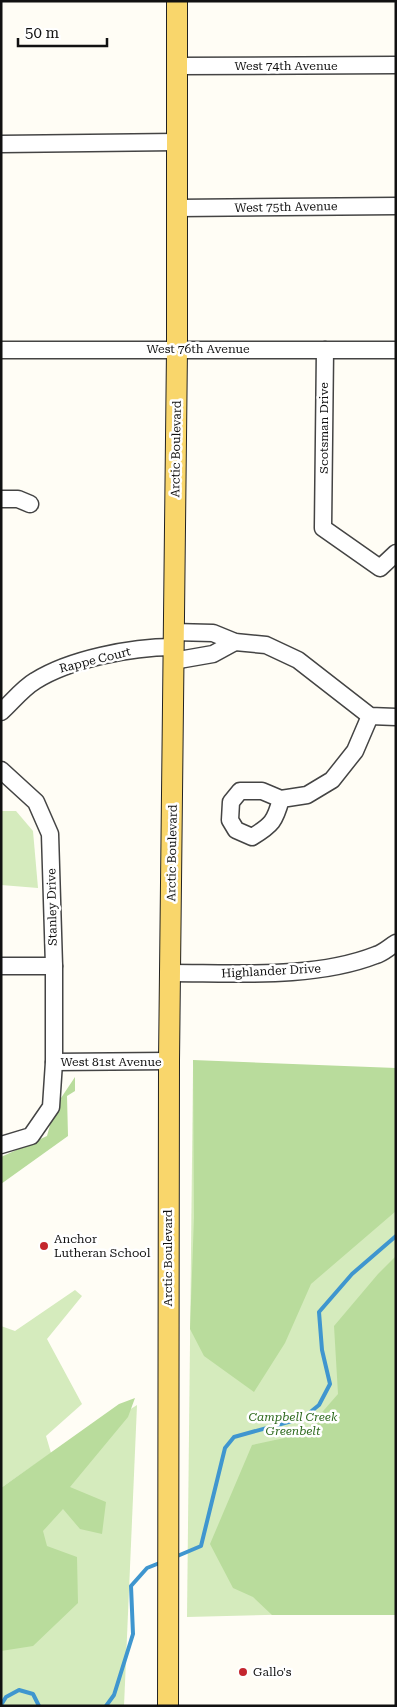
<svg xmlns="http://www.w3.org/2000/svg" width="397" height="1707" font-family="'Roboto Serif',serif">
<style>
.green{fill:#d5ebbd}
.forest{fill:#b9dc9c}
.lines{fill:none;stroke-linecap:round;stroke-linejoin:round}
.stream{stroke:#3f96cf;stroke-width:4}
.minor-casing{stroke:#444;stroke-width:19}
.major-casing{stroke:#222;stroke-width:22}
.minor{stroke:#fff;stroke-width:16}
.major{stroke:#f9d66b;stroke-width:20}
.poi-dot{fill:#c4262e;stroke:#fff;stroke-width:2}
.labels{text-anchor:middle;stroke-width:5;stroke-linejoin:round;paint-order:stroke}
.street-label{font-size:12px;fill:#111;stroke:#fff}
.poi-label{font-size:12px;fill:#111;stroke:#fff;text-anchor:start}
.park-label{font-size:12px;font-style:italic;fill:#2f6b1f;stroke:#fff}
</style>
<rect width="100%" height="100%" fill="#fffdf5"/>
<!-- green -->
<g class="green">
<polygon points="1,811 16,811 33,831 38,888 1,885"/>
<polygon points="193,1069 396,1069 396,1466 310,1614 187,1617"/>
<polygon points="75,1290 82,1296 47,1339 82,1404 46,1436 51,1453 1,1488 1,1326 15,1331"/>
<polygon points="137,1405 124,1706 1,1706 1,1492"/>
</g>
<!-- forest -->
<g class="forest">
<polygon points="193,1060 396,1068 396,1211 311,1284 285,1343 254,1392 204,1356 190,1329 194,1217"/>
<polygon points="75,1077 75,1091 67,1096 68,1136 1,1184 1,1157 47,1136 55,1107"/>
<polygon points="396,1256 396,1615 272,1615 253,1597 233,1588 210,1544 252,1445 303,1434 338,1394 334,1326 378,1274"/>
<polygon points="135,1398 128,1417 70,1487 106,1502 102,1534 80,1529 63,1509 43,1531 47,1546 77,1557 78,1603 33,1646 1,1651 1,1488 119,1404"/>
</g>
<g class="lines">
<!-- stream -->
<g class="stream">
<polyline points="175,1557 201,1546 225,1448 234,1437 303,1418 319,1405 330,1384 322,1350 319,1312 352,1274 396,1236"/>
<polyline points="1,1705 6,1697 19,1690 33,1694 39,1706"/>
<polyline points="106,1706 114,1695 133,1634 131,1586 147,1568 162,1562"/>
</g>
<defs>
<g id="minor">
<polyline points="177,66 396,65"/>
<polyline points="1,144 177,142"/>
<polyline points="177,208 396,206"/>
<polyline points="1,350 396,350"/>
<polyline points="325,350 323,528 380,568 396,553"/>
<polyline points="1,499 18,499 30,504"/>
<polyline points="173,632 213,633 235,642 266,645 298,660 370,716 396,717"/>
<polyline points="173,661 213,654 235,642"/>
<path d="M1,712C12,702 23,688 35,681C70,659 131,647 173,647"/>
<polyline points="1,770 36,802 50,834 54,966 54,1062 51,1107 31,1136 1,1145"/>
<path d="M281,799C275,821 272,825 252,837L236,830L230,820L231,802L240,791H262L281,799L307,795L332,780L355,751L370,716"/>
<polyline points="1,966 54,966"/>
<path d="M170,973C235,973 315,979 376,955C383,953 389,947 396,943"/>
<polyline points="54,1062 169,1061"/>
</g>
<polyline id="major" points="168,1706 169,1061 177,349 177,1"/>
</defs>
<!-- minor casing -->
<use href="#minor" class="minor-casing"/>
<!-- major casing -->
<use href="#major" class="major-casing"/>
<!-- minor -->
<use href="#minor" class="minor"/>
<!-- major -->
<use href="#major" class="major"/>
</g>
<!-- markers -->
<g class="poi-dot">
<circle cx="44" cy="1246" r="5"/>
<circle cx="243" cy="1672" r="5"/>
</g>
<g class="labels">
<!-- street labels -->
<g class="street-label">
<text x="286" y="70">West 74th Avenue</text>
<text transform="translate(286 207) rotate(-1)" y="4">West 75th Avenue</text>
<text x="198" y="353">West 76th Avenue</text>
<text transform="translate(324 428) rotate(-90)" y="4">Scotsman Drive</text>
<text transform="translate(176 449) rotate(-89)" y="4">Arctic Boulevard</text>
<text transform="translate(95 660) rotate(-14)" y="4">Rappe Court</text>
<text transform="translate(172 853) rotate(-89)" y="4">Arctic Boulevard</text>
<text transform="translate(52 907) rotate(-91)" y="4">Stanley Drive</text>
<text transform="translate(271 971) rotate(-3)" y="4">Highlander Drive</text>
<text x="111" y="1066">West 81st Avenue</text>
<text transform="translate(168 1258) rotate(-90)" y="4">Arctic Boulevard</text>
</g>
<!-- poi labels -->
<g class="poi-label">
<text x="54" y="1243">Anchor<tspan x="54" dy="14">Lutheran School</tspan></text>
<text x="253" y="1676">Gallo's</text>
</g>
<!-- park labels -->
<g class="park-label">
<text x="293" y="1421">Campbell Creek<tspan x="293" dy="14">Greenbelt</tspan></text>
</g>
</g>
<!-- border -->
<rect width="397" height="1707" fill="none" stroke="#111111" stroke-width="5"/>
<!-- scale -->
<path d="M18 38v8h89v-8" fill="none" stroke="#111111" stroke-width="2.5"/>
<text x="25" y="38" font-size="15" fill="#111111" stroke="#ffffff" stroke-width="4" paint-order="stroke">50 m</text>
</svg>
